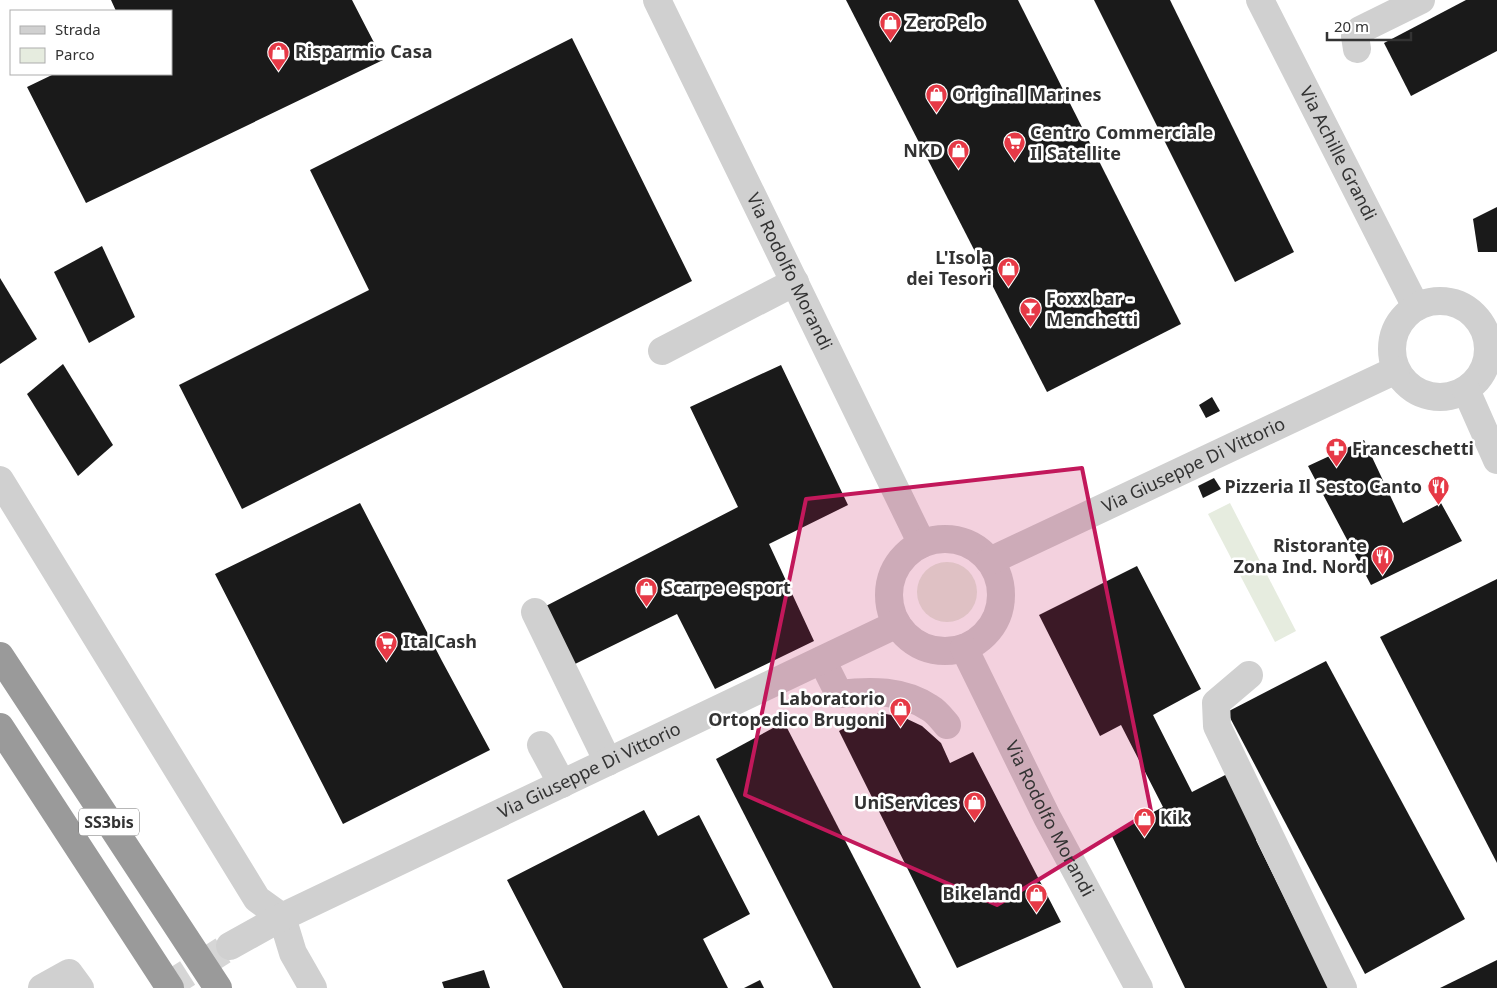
<svg xmlns="http://www.w3.org/2000/svg" width="1497" height="988" font-family="'Noto Sans',sans-serif">
<style>
.green{fill:#e6ecdf}
.building{fill:#1a1a1a}
.lines{fill:none;stroke-linecap:round;stroke-linejoin:round}
.minor-tunnel{stroke:#d6d6d6;stroke-width:28;stroke-dasharray:28 14;stroke-linecap:butt}
.minor{stroke:#d0d0d0;stroke-width:28}
.highway{stroke:#9a9a9a;stroke-width:28}
.marked{fill:#c2185b;fill-opacity:0.2;stroke:#c2185b;stroke-width:4;stroke-linejoin:round}
.labels{text-anchor:middle;stroke-width:5;stroke-linejoin:round;paint-order:stroke}
.shield{fill:#fff;stroke:#707070;stroke-width:1}
.shield-label{font-size:16px;font-weight:bold;fill:#333}
.poi-label{font-size:18px;font-weight:bold;fill:#333;stroke:#fff;text-anchor:start}
.street-label{font-size:18px;fill:#333;stroke:#fff}
</style>
<rect width="100%" height="100%" fill="#fff"/>
<!-- green -->
<g class="green">
<polygon points="1230,503 1296,631 1275,642 1208,514"/>
<circle cx="947" cy="592" r="30"/>
</g>
<!-- building -->
<g class="building">
<polygon points="111,0 352,0 383,60 86,203 27,87 54,74 171,74 171,11 116,11"/>
<polygon points="846,0 1018,0 1181,324 1047,392"/>
<polygon points="1094,0 1170,0 1294,252 1235,282"/>
<polygon points="1466,0 1497,0 1497,51 1411,96 1384,43"/>
<polygon points="572,38 692,281 242,509 179,385 369,290 310,170"/>
<polygon points="1497,207 1497,252 1478,252 1473,219"/>
<polygon points="102,246 135,317 89,343 54,272"/>
<polygon points="0,278 37,339 0,364"/>
<polygon points="63,364 113,445 78,476 27,394"/>
<polygon points="781,365 848,505 769,544 814,641 715,689 677,614 575,664 542,608 738,507 690,407"/>
<polygon points="1212,397 1220,411 1206,418 1199,405"/>
<polygon points="1364,440 1403,523 1441,503 1462,541 1371,585 1308,466"/>
<polygon points="1214,478 1221,489 1203,498 1198,486"/>
<polygon points="360,503 442,661 490,750 343,824 215,574"/>
<polygon points="1137,566 1201,689 1153,715 1192,792 1233,771 1265,836 1256,840 1329,988 1185,988 1111,834 1163,807 1121,725 1100,736 1039,615"/>
<polygon points="1497,579 1497,863 1380,637"/>
<polygon points="1326,661 1465,919 1365,974 1227,712"/>
<polygon points="880,713 903,717 922,726 941,743 950,763 973,752 1061,922 957,968 839,731 861,719"/>
<polygon points="784,722 921,988 833,988 716,759"/>
<polygon points="644,810 658,836 699,815 750,914 703,939 728,988 563,988 507,880"/>
<polygon points="1497,960 1497,988 1440,988"/>
<polygon points="484,970 490,988 444,988 442,982"/>
<polygon points="760,980 764,988 744,988"/>
</g>
<g class="lines">
<!-- minor-tunnel -->
<polyline class="minor-tunnel" points="164,988 230,946"/>
<!-- minor -->
<g class="minor">
<path id="s1" d="M657,0L922,544"/>
<path id="s2" d="M1260,0L1416,307"/>
<polyline points="1357,49 1355,36 1360,30 1421,0"/>
<circle cx="1440" cy="349" r="48"/>
<polyline points="662,351 795,282"/>
<polyline points="1466,390 1497,460"/>
<polyline points="0,480 257,899 282,917 293,953 313,988"/>
<circle cx="945" cy="595" r="56"/>
<path id="s3" d="M990,561L1396,370"/>
<polyline points="535,612 608,762"/>
<path id="s4" d="M964,648L1047,817L1139,988"/>
<path d="M822,660L839,694C871,690 903,690 930,708C937,712 942,719 947,725"/>
<polyline points="1249,675 1216,703 1217,726 1343,988"/>
<polyline points="541,745 562,784"/>
<path id="s5" d="M230,946L282,917L897,624"/>
<polyline points="42,988 69,973 80,988"/>
</g>
<!-- highway -->
<g class="highway">
<polyline points="0,656 218,988"/>
<polyline points="0,727 170,988"/>
</g>
</g>
<!-- marked area -->
<path class="marked" d="M1082,468L1151,811L997,905L745,795L806,499Z"/>
<!-- icons -->
<defs>
<symbol id="shop-pin" viewBox="-11 -11 22 30"><path d="M0 17L-7.5 6A9.5 9.5 0 1 1 7.5 6Z" fill="#e63946" stroke="#fff"/><path d="M-5-2.5h2.3a2.7 3.5 0 0 1 5.4 0H5L5.5 6h-11ZM-1.5-2.5h3a1.5 2.3 0 0 0-3 0Z" fill="#fff"/></symbol>
<symbol id="supermarket-pin" viewBox="-11 -11 22 30"><path d="M0 17L-7.5 6A9.5 9.5 0 1 1 7.5 6Z" fill="#e63946" stroke="#fff"/><path d="M-6-5.5h2.5l.6 2H6L4.5 2H-2.5L-4.4-4H-6ZM-1.5 3.2a1.3 1.3 0 1 0 .1 0ZM3 3.2a1.3 1.3 0 1 0 .1 0Z" fill="#fff"/></symbol>
<symbol id="bar-pin" viewBox="-11 -11 22 30"><path d="M0 17L-7.5 6A9.5 9.5 0 1 1 7.5 6Z" fill="#e63946" stroke="#fff"/><path d="M-6-5H6L.8 .8V4.5H3.5V6h-7V4.5H-.8V.8Z" fill="#fff"/></symbol>
<symbol id="pharmacy-pin" viewBox="-11 -11 22 30"><path d="M0 17L-7.5 6A9.5 9.5 0 1 1 7.5 6Z" fill="#e63946" stroke="#fff"/><path d="M-2-6h4v4h4v4h-4v4h-4v-4h-4v-4h4Z" fill="#fff"/></symbol>
<symbol id="restaurant-pin" viewBox="-11 -11 22 30"><path d="M0 17L-7.5 6A9.5 9.5 0 1 1 7.5 6Z" fill="#e63946" stroke="#fff"/><path d="M-5-6h1v4h1v-4h1v4h1v-4h1v5L-1.5 .5V6h-2V.5L-5-1ZM5-6V6H3V1.5H1.5Q1.5-4 5-6Z" fill="#fff"/></symbol>
</defs>
<g fill-rule="evenodd">
<use href="#shop-pin" x="878" y="10" width="25" height="34"/>
<use href="#shop-pin" x="266" y="40" width="25" height="34"/>
<use href="#shop-pin" x="924" y="82" width="25" height="34"/>
<use href="#supermarket-pin" x="1002" y="130" width="25" height="34"/>
<use href="#shop-pin" x="946" y="138" width="25" height="34"/>
<use href="#shop-pin" x="996" y="256" width="25" height="34"/>
<use href="#bar-pin" x="1018" y="296" width="25" height="34"/>
<use href="#pharmacy-pin" x="1324" y="436" width="25" height="34"/>
<use href="#restaurant-pin" x="1426" y="474" width="25" height="34"/>
<use href="#restaurant-pin" x="1370" y="544" width="25" height="34"/>
<use href="#shop-pin" x="634" y="576" width="25" height="34"/>
<use href="#supermarket-pin" x="374" y="630" width="25" height="34"/>
<use href="#shop-pin" x="888" y="696" width="25" height="34"/>
<use href="#shop-pin" x="962" y="790" width="25" height="34"/>
<use href="#shop-pin" x="1132" y="806" width="25" height="34"/>
<use href="#shop-pin" x="1024" y="882" width="25" height="34"/>
</g>
<g class="labels">
<!-- shield labels -->
<rect class="shield" x="79" y="808.5" width="60" height="27" rx="4"/>
<g class="shield-label">
<text x="109" y="828">SS3bis</text>
</g>
<!-- poi labels -->
<g class="poi-label">
<text x="906" y="29">ZeroPelo</text>
<text x="295" y="58">Risparmio Casa</text>
<text x="952" y="101">Original Marines</text>
<text x="1030" y="139">Centro Commerciale<tspan x="1030" dy="21">Il Satellite</tspan></text>
<text x="943" y="157" text-anchor="end">NKD</text>
<text x="992" y="264" text-anchor="end">L'Isola<tspan x="992" dy="21">dei Tesori</tspan></text>
<text x="1046" y="305">Foxx bar -<tspan x="1046" dy="21">Menchetti</tspan></text>
<text x="1352" y="455">Franceschetti</text>
<text x="1422" y="493" text-anchor="end">Pizzeria Il Sesto Canto</text>
<text x="1367" y="552" text-anchor="end">Ristorante<tspan x="1367" dy="21">Zona Ind. Nord</tspan></text>
<text x="663" y="594">Scarpe e sport</text>
<text x="403" y="648">ItalCash</text>
<text x="885" y="705" text-anchor="end">Laboratorio<tspan x="885" dy="21">Ortopedico Brugoni</tspan></text>
<text x="958" y="809" text-anchor="end">UniServices</text>
<text x="1160" y="824">Kik</text>
<text x="1021" y="900" text-anchor="end">Bikeland</text>
</g>
<!-- street labels -->
<g class="street-label">
<text dy="6" stroke="none"><textPath href="#s2" startOffset="172">Via Achille Grandi</textPath></text>
<text dy="6" stroke="none"><textPath href="#s1" startOffset="302">Via Rodolfo Morandi</textPath></text>
<text dy="6" stroke="none"><textPath href="#s3" startOffset="225">Via Giuseppe Di Vittorio</textPath></text>
<text dy="6" stroke="none"><textPath href="#s5" startOffset="400">Via Giuseppe Di Vittorio</textPath></text>
<text dy="6" stroke="none"><textPath href="#s4" startOffset="191">Via Rodolfo Morandi</textPath></text>
</g>
</g>
<!-- legend -->
<rect x="10" y="10" width="162" height="65" fill="#ffffff" stroke="#adadad"/>
<rect x="20" y="26" width="25" height="8" fill="#d0d0d0" stroke="#adadad"/>
<text x="55" y="35" font-size="15" fill="#333333">Strada</text>
<rect x="20" y="48" width="25" height="15" fill="#e6ecdf" stroke="#adadad"/>
<text x="55" y="60" font-size="15" fill="#333333">Parco</text>
<!-- scale -->
<path d="M1327 32v8h84v-8" fill="none" stroke="#333333" stroke-width="2.5"/>
<text x="1334" y="32" font-size="15" fill="#333333" stroke="#ffffff" stroke-width="4" paint-order="stroke">20 m</text>
</svg>
